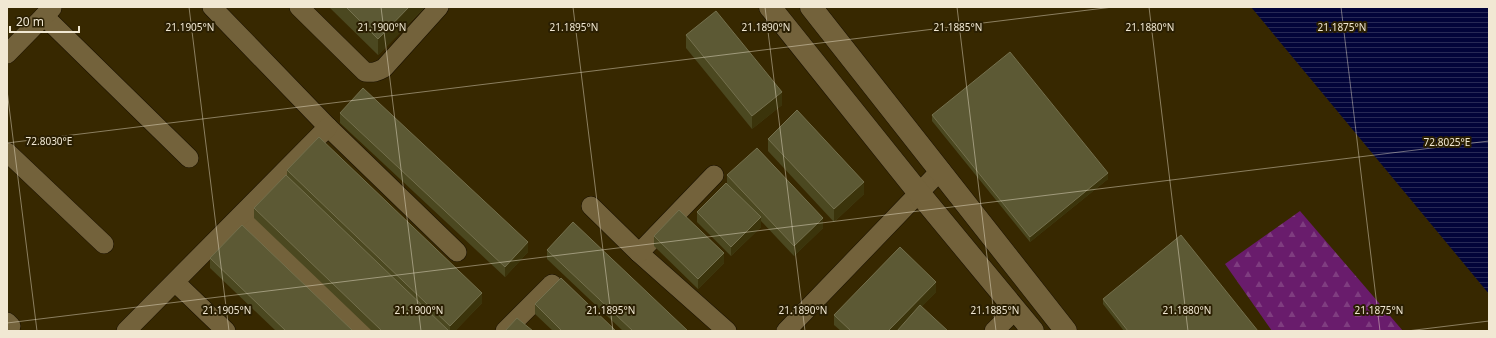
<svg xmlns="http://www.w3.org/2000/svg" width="1496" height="338" font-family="'Noto Sans',sans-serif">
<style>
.forest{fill:url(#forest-firs)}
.water{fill:url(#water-rules)}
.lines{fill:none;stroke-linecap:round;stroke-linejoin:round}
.minor-casing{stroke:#1a1101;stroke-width:20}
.tertiary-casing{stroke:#1a1101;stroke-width:23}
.minor{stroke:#73623b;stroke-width:19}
.tertiary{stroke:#73623b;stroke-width:22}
.wall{fill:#4b4820}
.shaded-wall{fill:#3b340b}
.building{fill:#5c5934;stroke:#74704d}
.ticks{fill:none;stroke:#f1e8d3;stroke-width:1;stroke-opacity:0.45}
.ticks-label{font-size:10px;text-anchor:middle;fill:#f1e8d3;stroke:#2a1f02;stroke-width:4;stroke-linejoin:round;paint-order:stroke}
</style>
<defs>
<pattern id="forest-firs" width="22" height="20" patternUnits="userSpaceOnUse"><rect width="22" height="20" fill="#691c6c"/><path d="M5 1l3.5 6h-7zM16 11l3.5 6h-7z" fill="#7f3d80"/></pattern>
<pattern id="water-rules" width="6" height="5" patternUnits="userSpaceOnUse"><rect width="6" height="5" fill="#020439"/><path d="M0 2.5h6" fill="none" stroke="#272955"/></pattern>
</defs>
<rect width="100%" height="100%" fill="#372800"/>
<!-- forest -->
<polygon class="forest" points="1300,211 1403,331 1272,331 1225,264"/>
<!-- water -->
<polygon class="water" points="1251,7 1489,7 1489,294"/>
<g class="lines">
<defs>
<g id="minor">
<polyline points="212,7 328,127 457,252"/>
<path d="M299,7L365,72C373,73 377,72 384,68L439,7"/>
<polyline points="44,16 189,158"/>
<polyline points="7,54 52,8"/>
<polyline points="7,152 104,244"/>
<polyline points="591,206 639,253 727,331"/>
<polyline points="242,215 364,331"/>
<polyline points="639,253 714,175"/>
<polyline points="175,282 226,331"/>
<polyline points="7,322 11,326"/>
<polyline points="126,331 328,127"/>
<polyline points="505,331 552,284"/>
<polyline points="786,331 941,170"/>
<polyline points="994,331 1015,310"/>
</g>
<g id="tertiary">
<polyline points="770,7 919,193 1033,331"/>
<polyline points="811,7 1066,331"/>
</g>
</defs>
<!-- minor casing -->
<use href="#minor" class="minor-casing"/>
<!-- tertiary casing -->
<use href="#tertiary" class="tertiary-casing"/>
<!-- minor -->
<use href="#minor" class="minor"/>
<!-- tertiary -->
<use href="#tertiary" class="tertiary"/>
</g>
<!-- wall -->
<g class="wall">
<polygon points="329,7 425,7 378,55"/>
<polygon points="686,35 782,105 752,129 686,48"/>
<polygon points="340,113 528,252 505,277 340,123"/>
<polygon points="932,115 1108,179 1030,242 932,121"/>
<polygon points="768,139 864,194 834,222 768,151"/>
<polygon points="287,170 482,303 455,331 372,331 254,218 254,208 287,176"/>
<polygon points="727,175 823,228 794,256 761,221 761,227 731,256 697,222 697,212 727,184"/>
<polygon points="654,236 724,263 698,289 654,246"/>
<polygon points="547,250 688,331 623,331 547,259"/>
<polygon points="210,258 353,331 276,331 210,268"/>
<polygon points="936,292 921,307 948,331 841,331 834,325 834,315"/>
<polygon points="1103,299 1258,331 1124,331 1103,304"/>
<polygon points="535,304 616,331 553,331 535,314"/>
</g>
<!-- shaded-wall -->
<g class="shaded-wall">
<polygon points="409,7 425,7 378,55 378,39"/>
<polygon points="782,92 782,105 752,129 752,116"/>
<polygon points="1108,173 1108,179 1030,242 1030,237"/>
<polygon points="864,182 864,194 834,222 834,209"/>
<polygon points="761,217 761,227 731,256 731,247"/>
<polygon points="823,218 823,228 794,256 794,246"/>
<polygon points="528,242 528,252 505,277 505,267"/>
<polygon points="724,253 724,263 698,289 698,279"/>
<polygon points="936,282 936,292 898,331 888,331"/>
<polygon points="482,293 482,303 455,331 450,331 450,326"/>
</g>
<!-- building -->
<g class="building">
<polygon points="346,7 409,7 378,39"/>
<polygon points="716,11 782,92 752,116 686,35"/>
<polygon points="1010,52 1108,173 1030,237 932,115"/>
<polygon points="363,88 528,242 505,267 340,113"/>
<polygon points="797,110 864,182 834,209 768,139"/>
<polygon points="319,137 482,293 450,326 287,170"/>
<polygon points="757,148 823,218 794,246 727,175"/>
<polygon points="286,175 449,331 382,331 254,208"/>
<polygon points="726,183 761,217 731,247 697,212"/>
<polygon points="679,210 724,253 698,279 654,236"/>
<polygon points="573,222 688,331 633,331 547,250"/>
<polygon points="242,225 353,331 286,331 210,258"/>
<polygon points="1181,235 1258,331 1128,331 1103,299"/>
<polygon points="900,247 936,282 888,331 851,331 834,315"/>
<polygon points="561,278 616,331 562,331 535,304"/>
<polygon points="920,305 948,331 897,331"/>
<polygon points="517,318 533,331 505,331"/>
</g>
<!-- ticks -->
<path class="ticks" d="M189,7L229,331M381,7L421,331M573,7L613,331M765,7L805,331M957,7L996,331M1149,7L1188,331M1341,7L1380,331M7,90L37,331M7,143L1113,7M7,323L1489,141M1407,331L1489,321"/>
<g class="ticks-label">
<text x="190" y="31">21.1905°N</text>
<text x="382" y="31">21.1900°N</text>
<text x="574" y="31">21.1895°N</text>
<text x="766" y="31">21.1890°N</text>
<text x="958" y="31">21.1885°N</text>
<text x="1150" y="31">21.1880°N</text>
<text x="1342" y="31">21.1875°N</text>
<text x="49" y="145">72.8030°E</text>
<text x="1447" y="146">72.8025°E</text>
<text x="227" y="314">21.1905°N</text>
<text x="419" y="314">21.1900°N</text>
<text x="611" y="314">21.1895°N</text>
<text x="803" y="314">21.1890°N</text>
<text x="995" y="314">21.1885°N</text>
<text x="1187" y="314">21.1880°N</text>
<text x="1379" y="314">21.1875°N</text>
</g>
<!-- border -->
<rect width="1496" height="338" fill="none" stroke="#f1e8d3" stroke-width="16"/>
<!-- scale -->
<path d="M10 26v6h69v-6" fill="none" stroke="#f1e8d3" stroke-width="2"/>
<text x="16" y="26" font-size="12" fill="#f1e8d3" stroke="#2a1f02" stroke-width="3" paint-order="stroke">20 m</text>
</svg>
